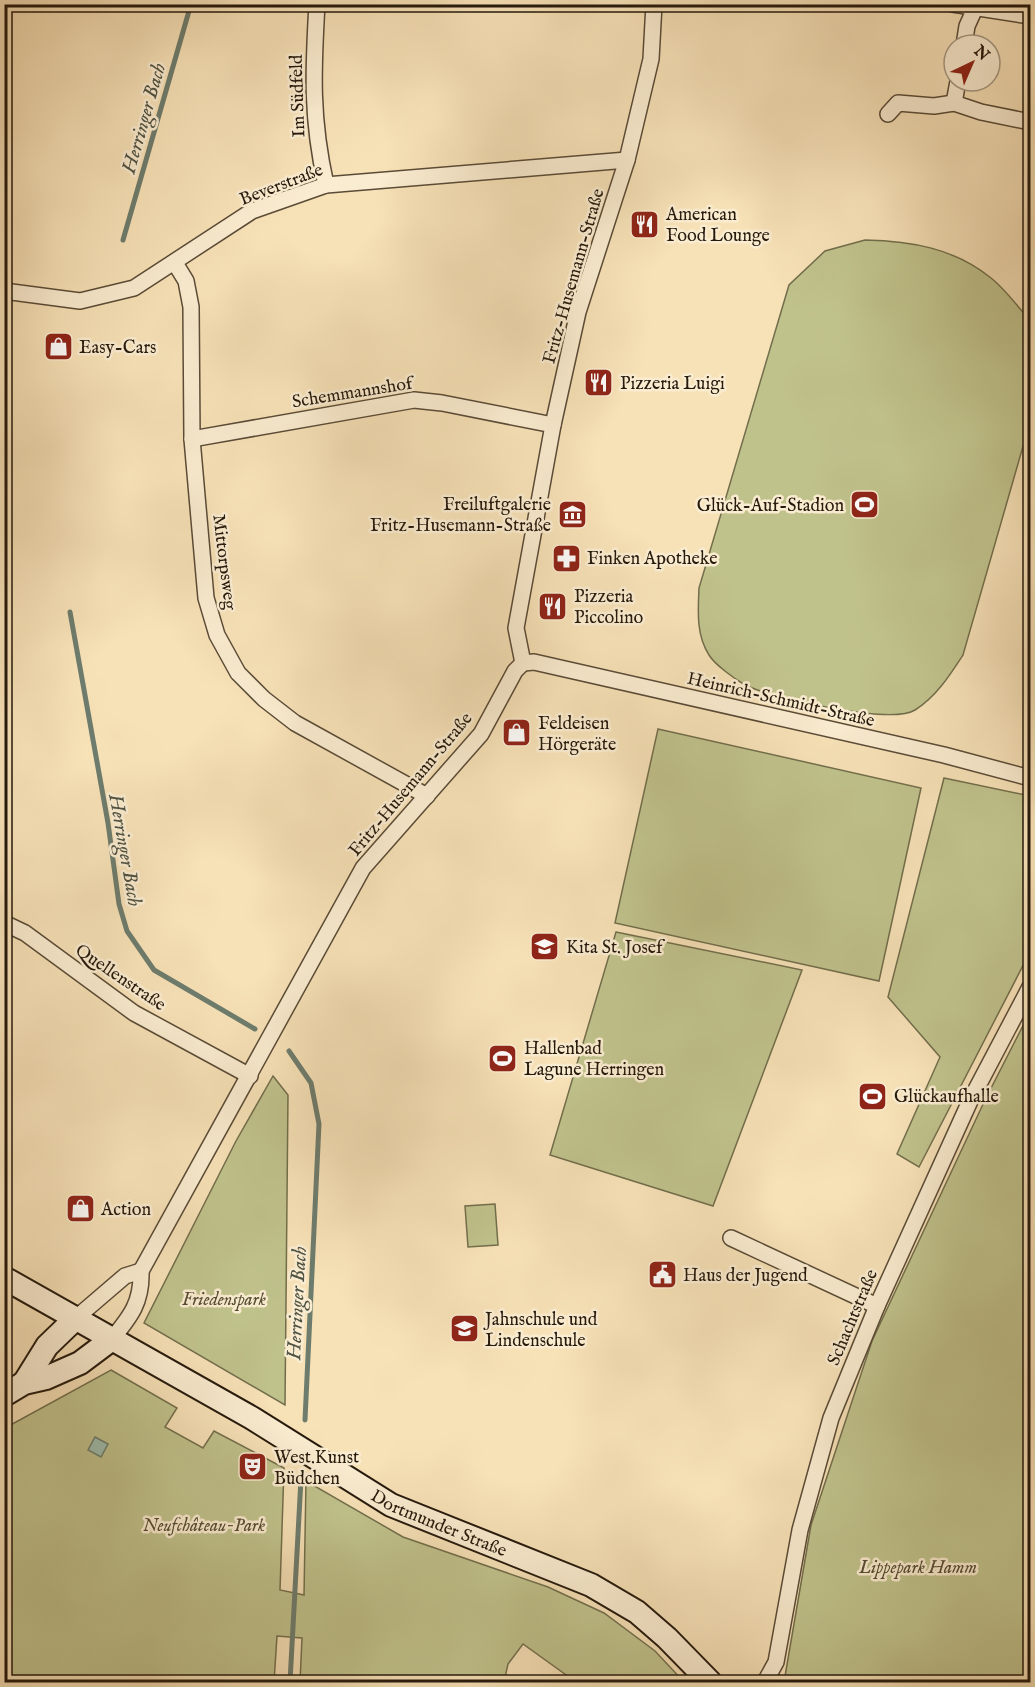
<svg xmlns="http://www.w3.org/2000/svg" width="1035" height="1687" font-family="'IM FELL English',serif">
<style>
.green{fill:#c0c28c;stroke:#726e4c;stroke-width:1.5}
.water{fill:#9dbead;stroke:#6d7c6d;stroke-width:1.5}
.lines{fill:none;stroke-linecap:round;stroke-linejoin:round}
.stream{stroke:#6d7c6d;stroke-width:5}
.street-casing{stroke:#5a4b37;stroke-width:18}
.secondary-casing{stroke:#25190c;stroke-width:26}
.street{stroke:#faecd0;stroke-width:15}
.secondary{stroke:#faecd0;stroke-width:22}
.labels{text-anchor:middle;stroke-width:5;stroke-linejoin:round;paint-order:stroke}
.street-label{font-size:18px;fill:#25190c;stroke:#faecd0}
.poi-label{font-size:18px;fill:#25190c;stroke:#faecd0;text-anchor:start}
.park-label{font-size:18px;font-style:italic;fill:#544c32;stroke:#faecd0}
.water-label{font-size:20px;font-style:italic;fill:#4f5344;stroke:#faecd0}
</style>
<rect width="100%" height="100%" fill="#f7e1b7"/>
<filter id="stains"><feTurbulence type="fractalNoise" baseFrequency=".00333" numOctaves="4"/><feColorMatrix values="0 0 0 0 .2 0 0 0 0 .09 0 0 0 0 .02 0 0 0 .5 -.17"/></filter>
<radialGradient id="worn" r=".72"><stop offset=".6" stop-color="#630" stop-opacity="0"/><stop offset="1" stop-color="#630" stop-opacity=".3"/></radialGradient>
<!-- green -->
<g class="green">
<path d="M865,240C911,241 954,248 991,278C1005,289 1017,306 1029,319L1030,326V422L963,655C950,675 936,697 915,710C891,725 771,698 745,685C735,679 715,665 709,655C696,635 698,611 699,588L789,285L825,251Z"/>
<polygon points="658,729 921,788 879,981 615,923"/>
<polygon points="944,778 1030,796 1030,952 919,1167 897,1154 940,1057 888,997"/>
<polygon points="616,932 802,970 713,1206 550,1155"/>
<polygon points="1030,1012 1030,1682 784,1682 811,1525 872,1341 985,1100"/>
<polygon points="273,1076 288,1095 285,1405 144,1323 236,1141"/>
<polygon points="495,1204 498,1245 468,1247 465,1206"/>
<polygon points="111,1370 177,1408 165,1427 203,1448 214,1431 284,1468 280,1590 304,1595 306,1481 403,1537 548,1587 604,1613 655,1651 684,1682 576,1682 523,1644 508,1664 504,1682 300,1682 302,1638 277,1636 274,1682 5,1682 5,1428"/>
</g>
<!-- water -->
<polygon class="water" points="95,1437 108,1444 101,1457 88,1450"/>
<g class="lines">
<!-- stream -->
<g class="stream">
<polyline points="123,240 191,4"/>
<polyline points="70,612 108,823 119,904 127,931 154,970 255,1029"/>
<polyline points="289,1051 311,1083 319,1124 305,1420"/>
<polyline points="290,1682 301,1479"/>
</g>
<defs>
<g id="street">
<path d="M317,4C313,72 311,118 326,185"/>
<polyline points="953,4 1030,16"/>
<polyline points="964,45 967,26 977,4"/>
<polyline points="954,103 958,81"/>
<polyline points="888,114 898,103 934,106 954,103 981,112 1030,122"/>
<polyline points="175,263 186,281 191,307 192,439 206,598 217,635 238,673 264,699 295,723 427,796"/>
<polyline points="4,291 80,301 134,288 252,211 326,185 627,160"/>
<polyline points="192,439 414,400 442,403 553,425"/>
<polyline points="523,663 516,628 553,425 578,312 627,160 651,59 654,4"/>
<polyline points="523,663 534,662 944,755 1030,778"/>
<polyline points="4,923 25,933 134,1013 250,1076"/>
<polyline points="731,1238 877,1306"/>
<polyline points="76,1318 125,1276 141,1271"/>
<path d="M112,1339C131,1316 142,1302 141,1271L363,868L481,734L515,671L523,663"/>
<polyline points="765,1682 776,1662 800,1530 831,1418 877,1306 970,1101 1030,987"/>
</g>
<g id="secondary">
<path id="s1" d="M4,1278L252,1418L391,1505L591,1585L637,1612L667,1638L710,1682"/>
<polyline points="24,1383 47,1346 76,1318"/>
<polyline points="4,1395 24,1383 46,1378 80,1363 112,1339"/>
</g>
</defs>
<!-- street casing -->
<use href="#street" class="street-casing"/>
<!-- secondary casing -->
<use href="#secondary" class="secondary-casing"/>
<!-- street -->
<use href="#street" class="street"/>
<!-- secondary -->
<use href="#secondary" class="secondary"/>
</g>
<!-- icons -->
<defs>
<symbol id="restaurant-square" viewBox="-11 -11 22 22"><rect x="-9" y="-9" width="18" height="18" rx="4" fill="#8f2418" stroke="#faecd0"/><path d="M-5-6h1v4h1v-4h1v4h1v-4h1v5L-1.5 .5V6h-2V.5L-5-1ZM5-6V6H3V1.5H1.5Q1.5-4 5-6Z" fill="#fff"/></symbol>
<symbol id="shop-square" viewBox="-11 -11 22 22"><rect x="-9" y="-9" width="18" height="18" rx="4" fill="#8f2418" stroke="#faecd0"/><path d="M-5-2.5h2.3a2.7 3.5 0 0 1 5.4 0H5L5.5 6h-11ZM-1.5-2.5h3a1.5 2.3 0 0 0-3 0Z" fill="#fff"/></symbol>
<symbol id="stadium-square" viewBox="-11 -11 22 22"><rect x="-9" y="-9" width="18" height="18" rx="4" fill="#8f2418" stroke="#faecd0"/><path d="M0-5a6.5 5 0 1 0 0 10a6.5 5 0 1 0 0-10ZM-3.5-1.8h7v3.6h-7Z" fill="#fff"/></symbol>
<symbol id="museum-square" viewBox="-11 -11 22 22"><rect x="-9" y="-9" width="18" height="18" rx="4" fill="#8f2418" stroke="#faecd0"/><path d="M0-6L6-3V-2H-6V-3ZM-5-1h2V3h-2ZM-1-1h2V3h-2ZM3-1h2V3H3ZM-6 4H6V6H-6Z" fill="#fff"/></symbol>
<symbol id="pharmacy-square" viewBox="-11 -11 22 22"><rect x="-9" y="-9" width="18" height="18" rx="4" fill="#8f2418" stroke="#faecd0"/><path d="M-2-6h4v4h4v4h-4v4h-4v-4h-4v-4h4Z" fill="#fff"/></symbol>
<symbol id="school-square" viewBox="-11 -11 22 22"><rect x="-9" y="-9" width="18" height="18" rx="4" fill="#8f2418" stroke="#faecd0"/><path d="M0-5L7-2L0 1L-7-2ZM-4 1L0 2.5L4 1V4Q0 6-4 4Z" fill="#fff"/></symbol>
<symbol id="civic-square" viewBox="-11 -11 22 22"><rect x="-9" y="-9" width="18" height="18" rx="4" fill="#8f2418" stroke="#faecd0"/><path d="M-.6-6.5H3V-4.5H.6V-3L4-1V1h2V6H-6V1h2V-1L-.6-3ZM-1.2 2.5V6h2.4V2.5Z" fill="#fff"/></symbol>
<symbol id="theatre-square" viewBox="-11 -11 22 22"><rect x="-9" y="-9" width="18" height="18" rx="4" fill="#8f2418" stroke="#faecd0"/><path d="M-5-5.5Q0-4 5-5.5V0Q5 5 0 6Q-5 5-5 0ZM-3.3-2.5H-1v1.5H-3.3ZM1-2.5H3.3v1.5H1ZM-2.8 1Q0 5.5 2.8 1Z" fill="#fff"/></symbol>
</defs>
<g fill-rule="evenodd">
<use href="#restaurant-square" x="628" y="208" width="33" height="33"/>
<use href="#shop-square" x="42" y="330" width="33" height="33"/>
<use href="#restaurant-square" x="582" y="366" width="33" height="33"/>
<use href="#stadium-square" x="848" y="488" width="33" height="33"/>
<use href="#museum-square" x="556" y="498" width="33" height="33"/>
<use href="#pharmacy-square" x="550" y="542" width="33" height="33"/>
<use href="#restaurant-square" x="536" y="590" width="33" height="33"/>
<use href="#shop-square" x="500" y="716" width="33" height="33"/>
<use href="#school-square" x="528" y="930" width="33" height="33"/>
<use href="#stadium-square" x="486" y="1042" width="33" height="33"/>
<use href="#stadium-square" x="856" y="1080" width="33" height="33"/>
<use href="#shop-square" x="64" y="1192" width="33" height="33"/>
<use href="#civic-square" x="646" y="1258" width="33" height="33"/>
<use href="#school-square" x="448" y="1312" width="33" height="33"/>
<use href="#theatre-square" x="236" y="1450" width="33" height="33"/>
</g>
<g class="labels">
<!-- street labels -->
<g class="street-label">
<text transform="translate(297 96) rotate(-92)" y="6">Im Südfeld</text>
<text transform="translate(281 184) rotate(-21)" y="6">Beverstraße</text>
<text transform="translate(573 276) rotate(-74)" y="6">Fritz-Husemann-Straße</text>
<text transform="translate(352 392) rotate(-9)" y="6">Schemmannshof</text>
<text transform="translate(225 562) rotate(83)" y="6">Mittorpsweg</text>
<text transform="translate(781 699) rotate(13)" y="6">Heinrich-Schmidt-Straße</text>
<text transform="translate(410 784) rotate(-50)" y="6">Fritz-Husemann-Straße</text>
<text transform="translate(121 977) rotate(34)" y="6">Quellenstraße</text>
<text transform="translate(852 1317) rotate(-67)" y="6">Schachtstraße</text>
<text dy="6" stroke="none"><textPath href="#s1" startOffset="500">Dortmunder Straße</textPath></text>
</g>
<!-- poi labels -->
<g class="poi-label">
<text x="666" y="220">American<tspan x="666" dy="21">Food Lounge</tspan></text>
<text x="79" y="353">Easy-Cars</text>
<text x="620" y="389">Pizzeria Luigi</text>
<text x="551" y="510" text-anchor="end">Freiluftgalerie<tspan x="551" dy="21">Fritz-Husemann-Straße</tspan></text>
<text x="844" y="511" text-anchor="end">Glück-Auf-Stadion</text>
<text x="587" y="564">Finken Apotheke</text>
<text x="574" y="602">Pizzeria<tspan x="574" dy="21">Piccolino</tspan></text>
<text x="538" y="729">Feldeisen<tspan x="538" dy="21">Hörgeräte</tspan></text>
<text x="566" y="953">Kita St. Josef</text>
<text x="524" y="1054">Hallenbad<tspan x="524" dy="21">Lagune Herringen</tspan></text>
<text x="894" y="1102">Glückaufhalle</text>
<text x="101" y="1215">Action</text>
<text x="683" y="1281">Haus der Jugend</text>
<text x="485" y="1325">Jahnschule und<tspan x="485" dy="21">Lindenschule</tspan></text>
<text x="274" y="1463">West.Kunst<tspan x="274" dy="21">Büdchen</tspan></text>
</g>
<!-- park labels -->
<g class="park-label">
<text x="224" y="1305">Friedenspark</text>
<text x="204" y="1531">Neufchâteau-Park</text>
<text x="918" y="1573">Lippepark Hamm</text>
</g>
<!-- water labels -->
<g class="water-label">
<text transform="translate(143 118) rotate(-74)" y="7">Herringer Bach</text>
<text transform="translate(126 850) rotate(80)" y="7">Herringer Bach</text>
<text transform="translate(296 1303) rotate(-87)" y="7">Herringer Bach</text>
</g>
</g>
<!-- margin -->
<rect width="1035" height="1687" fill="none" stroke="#f7e1b7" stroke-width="24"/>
<rect x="6" y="6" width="1023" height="1675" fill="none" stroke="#25190c" stroke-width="3"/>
<rect x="12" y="12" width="1011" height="1663" fill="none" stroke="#25190c" stroke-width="1.5"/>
<!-- north arrow -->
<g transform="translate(972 63) rotate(44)"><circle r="28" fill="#faecd0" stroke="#a59882" stroke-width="1.5"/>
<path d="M0-4.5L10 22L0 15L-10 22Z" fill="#8f2418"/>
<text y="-9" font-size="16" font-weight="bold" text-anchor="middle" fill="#25190c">N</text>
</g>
<rect width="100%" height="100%" filter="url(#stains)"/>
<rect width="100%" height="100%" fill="url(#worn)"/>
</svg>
